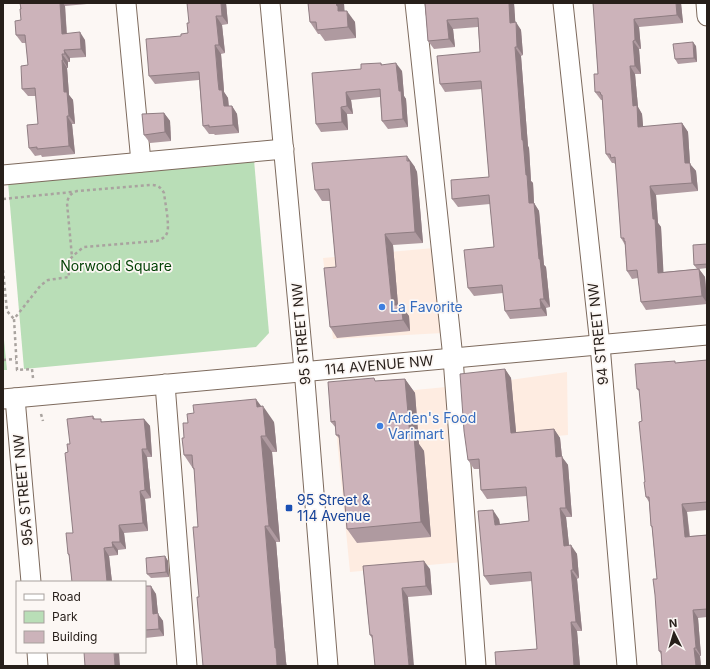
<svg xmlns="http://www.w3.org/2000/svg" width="710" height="669" font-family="Inter,sans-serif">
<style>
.built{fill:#feece1}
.green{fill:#b9deb7}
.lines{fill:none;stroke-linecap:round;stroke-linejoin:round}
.minor-casing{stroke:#7d6a5d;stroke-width:21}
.path{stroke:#a9a39f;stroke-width:2.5;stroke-dasharray:3 3;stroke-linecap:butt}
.minor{stroke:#fff;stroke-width:19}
.wall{fill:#af9aa0}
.shaded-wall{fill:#8f7d82}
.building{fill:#ccb3ba;stroke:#8f7d82}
.shop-dot{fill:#3f7fe0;stroke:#fcf7f4;stroke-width:1.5}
.transit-dot{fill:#1a4fb4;stroke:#fcf7f4;stroke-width:1.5}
.labels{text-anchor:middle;stroke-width:3.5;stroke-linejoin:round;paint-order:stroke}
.park-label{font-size:14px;fill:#003f03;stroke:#fcf7f4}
.shop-label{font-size:14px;fill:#366cbe;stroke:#fcf7f4;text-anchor:start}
.street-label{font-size:14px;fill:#271f1a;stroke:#fcf7f4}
.transit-label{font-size:14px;fill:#164399;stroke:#fcf7f4;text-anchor:start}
</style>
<rect width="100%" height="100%" fill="#fcf7f4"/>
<!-- built -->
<g class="built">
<polygon points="434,248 443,333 333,339 323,258"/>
<polygon points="567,372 568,435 464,444 459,387"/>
<polygon points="446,387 463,562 350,572 333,398"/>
</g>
<!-- green -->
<g class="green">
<polygon points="254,160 269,333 256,347 24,369 8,182"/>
<polygon points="3,330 7,370 3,370"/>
</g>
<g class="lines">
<defs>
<g id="minor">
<polyline points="126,3 141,162"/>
<polyline points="270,3 305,381 328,666"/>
<polyline points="415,3 453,358 476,666"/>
<polyline points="563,3 600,345 627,666"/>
<polyline points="706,3 707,16"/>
<polyline points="3,175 284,149"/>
<polyline points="165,384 187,666"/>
<polyline points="15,398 31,582"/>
<polyline points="3,399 707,335"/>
<polyline points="37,652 38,666"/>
</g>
</defs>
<!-- minor casing -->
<use href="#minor" class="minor-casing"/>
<!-- path -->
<g class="path">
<polyline points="3,199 72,192"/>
<polyline points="3,270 7,311 14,319"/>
<polyline points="3,360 16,359"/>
<path d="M33,378L32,369L17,370L14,319L41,285L48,280L69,277L68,261C73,256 78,251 84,247L157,241C161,239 165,238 167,233C170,226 165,202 164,193C161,187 157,185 151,185L77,191C71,193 68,197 67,203L72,257"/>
<polyline points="41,414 43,421"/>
</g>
<!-- minor -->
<use href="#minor" class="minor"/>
</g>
<!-- wall -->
<g class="wall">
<polygon points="20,3 98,3 65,6 67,34 85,40 86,57 70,58 70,62 68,62 68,68 67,68 69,95 73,100 75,124 72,124 75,154 42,157 41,155 35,156 29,148 38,124 36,96 28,96 22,89 28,65 26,43 22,43 16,35 21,20"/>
<polygon points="226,3 228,24 222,25 225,53 221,54 224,89 224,92 228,98 229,106 232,106 237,114 239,133 215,135 214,134 209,134 203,126 199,80 155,84 149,76 181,36 188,33 189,23"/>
<polygon points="308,3 344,3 344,11 355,22 356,38 325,41 320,34 318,34 310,22"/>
<polygon points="425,3 514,3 515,22 521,30 523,55 521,56 528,146 529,148 531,181 533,183 534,203 539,211 544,265 546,267 550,307 546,308 547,316 510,319 505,311 503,293 474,296 468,288 494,247 490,204 458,207 452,199 489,177 482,89 445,92 440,84 480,52 478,27 453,29 455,47 434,49 428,41"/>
<polygon points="681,3 683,23 639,27 641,49 639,49 641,74 635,74 638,107 642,114 643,127 682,123 688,132 690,164 696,171 698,191 656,195 658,223 661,227 663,272 697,269 694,265 707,244 707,268 699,269 705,277 707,298 707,304 646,310 641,302 638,278 632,279 627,271 625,245 621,238 616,165 614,163 612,163 606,154 602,100 601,100 595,92 598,74 595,31"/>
<polygon points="696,46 697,62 678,64 675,59"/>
<polygon points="381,63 382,65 402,71 404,96 406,99 408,127 388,129 382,121 380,97 351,100 353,114 347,114 348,130 321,132 316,124 361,69"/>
<polygon points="164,113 170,121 171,141 150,143 144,135"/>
<polygon points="415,167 415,168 417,172 423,243 393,245 398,305 409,316 410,331 337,338 330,327 336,267 330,201 322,201 315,190"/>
<polygon points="707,360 707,510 687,512 690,536 707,535 707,617 698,618 701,656 700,656 701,666 662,666 661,654 659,651 657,579 652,528 651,526 649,502 646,497 645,482 642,421 640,392 637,389 676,363"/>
<polygon points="505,369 511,378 516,433 554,429 560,438 562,457 568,465 572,517 566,517 569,545 577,554 579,578 577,579 582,631 577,631 580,666 496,666 537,649 532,581 490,585 484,576 499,519 500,524 529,521 527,496 487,499 481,490 479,469 474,469 468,460"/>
<polygon points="405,379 415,393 419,444 424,451 431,537 357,543 347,529 340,439 336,435 336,428 331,422 376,381"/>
<polygon points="93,416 95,419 103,422 144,419 150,426 152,457 147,457 151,498 145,499 148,531 124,533 126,549 118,550 118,555 109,556 112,582 72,582 69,556 68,554 73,533 70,444"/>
<polygon points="274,422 277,452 272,452 280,542 276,542 286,662 287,663 199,597 198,527 194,470 184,455 184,438 188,423"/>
<polygon points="165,556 168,561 169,577 151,578 147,574"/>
<polygon points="363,566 430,569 432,595 408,597 372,638 370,635"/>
<polygon points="145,586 156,594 158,614 163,621 164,636 145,638"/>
</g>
<!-- shaded-wall -->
<g class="shaded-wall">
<polygon points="60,3 63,3 65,6 67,42 62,34"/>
<polygon points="221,3 226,3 228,24 222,16"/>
<polygon points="336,3 344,3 345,16 338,11"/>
<polygon points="509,3 514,3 516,31 510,23"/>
<polygon points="676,3 681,3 683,23 677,15"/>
<polygon points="347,11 355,22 356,38 348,27"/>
<polygon points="216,16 222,25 225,53 219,45"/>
<polygon points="634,19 639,27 641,49 635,40"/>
<polygon points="447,20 453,29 455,47 449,39"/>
<polygon points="516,22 521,30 523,55 517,47"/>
<polygon points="80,32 85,40 86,57 81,49"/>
<polygon points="633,41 639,49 641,74 635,66"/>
<polygon points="693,42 696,46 697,62 694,58"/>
<polygon points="215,45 221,54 224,92 228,98 229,115 224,106 219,90"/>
<polygon points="515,47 521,56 528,146 529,148 531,181 533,183 534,203 539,211 544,265 546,267 550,307 544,299 529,203 522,140"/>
<polygon points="64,50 70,58 70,62 65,54"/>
<polygon points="62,54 68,62 68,68 63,60"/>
<polygon points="62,60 67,68 69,95 73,100 75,124 69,116 64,92"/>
<polygon points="396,63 402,71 404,96 406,99 408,127 403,119 399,91"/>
<polygon points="630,66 635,74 638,107 642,114 644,136 638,127 633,106"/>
<polygon points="346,92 351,100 353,114 347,106"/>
<polygon points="232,106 237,114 239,133 233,125"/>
<polygon points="341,107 347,114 348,130 342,122"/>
<polygon points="164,113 170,121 171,141 165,132"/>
<polygon points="67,116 72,124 75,154 69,146"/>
<polygon points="682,123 688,132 690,164 696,171 698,191 692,183 685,163"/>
<polygon points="407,156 415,167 415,168 417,172 423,243 415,232"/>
<polygon points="650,186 656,195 658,223 661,227 664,281 658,273"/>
<polygon points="385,234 393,245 399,317 392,305"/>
<polygon points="699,269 705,277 707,303 702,296"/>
<polygon points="540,299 546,308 547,316 541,308"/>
<polygon points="401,305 409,316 410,331 403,320"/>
<polygon points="505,369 511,378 517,442 511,433"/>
<polygon points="405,379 415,393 419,444 424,451 431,537 421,522 410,436"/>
<polygon points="256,399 264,410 263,406 274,422 277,452 266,436 257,407"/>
<polygon points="144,419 150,426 152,457 147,449"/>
<polygon points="554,429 560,438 562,457 568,465 572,517 566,508 556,457"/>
<polygon points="261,436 272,452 280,542 269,526"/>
<polygon points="142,449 147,457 151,498 145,490"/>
<polygon points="140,491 145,499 148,531 143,523"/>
<polygon points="682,504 687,512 690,545 685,537"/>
<polygon points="560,508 566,517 570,555 564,546"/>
<polygon points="493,510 499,519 501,534 495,525"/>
<polygon points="119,525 124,533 126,549 120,542"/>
<polygon points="265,526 276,542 286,662 287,666 277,666 275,648"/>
<polygon points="112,542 118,550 118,555 113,547"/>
<polygon points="571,545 577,554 579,578 573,570"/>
<polygon points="104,548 109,556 112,582 107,582"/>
<polygon points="165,556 168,561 169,577 166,572"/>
<polygon points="424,561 430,569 432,595 426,586"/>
<polygon points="571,570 577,579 582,631 576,622"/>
<polygon points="151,586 156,594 158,614 163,621 164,636 159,629 153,614"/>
<polygon points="402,588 408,597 414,666 409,666"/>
<polygon points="693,610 698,618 701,656 696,648"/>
<polygon points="571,622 577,631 580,666 574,666"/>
<polygon points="694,648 700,656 701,666 696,666"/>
<polygon points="114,652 119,652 120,666 115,666"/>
</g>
<!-- building -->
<g class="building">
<polygon points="20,3 60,3 62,34 80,32 81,49 64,50 65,54 62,54 63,60 62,60 64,92 67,92 69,116 67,116 69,146 37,149 37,147 29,148 27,125 38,124 35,88 22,89 21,66 28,65 25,35 16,35 15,21 21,20 20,9 21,9"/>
<polygon points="187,3 221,3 222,16 216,16 219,45 215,45 218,81 219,90 222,90 224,106 232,106 233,125 209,127 209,125 203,126 199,72 149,76 146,39 181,36 181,34 188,33 187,23 189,23"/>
<polygon points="308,3 336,3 337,6 338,6 338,11 347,11 348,27 317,30 316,22 310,22"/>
<polygon points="425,3 509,3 510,23 516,22 517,47 515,47 522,140 523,140 526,175 527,175 529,203 534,203 539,259 540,259 544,299 540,299 541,308 505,311 502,285 468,288 464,250 494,247 489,195 452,199 451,180 489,177 481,81 440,84 437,56 480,52 478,18 447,20 449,39 428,41"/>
<polygon points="593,3 676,3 677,15 634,19 635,40 633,41 635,66 630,66 633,106 637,105 638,127 682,123 685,163 690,163 692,183 650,186 653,219 655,219 658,273 699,269 702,296 641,302 637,270 627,271 625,241 624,241 624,238 621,238 615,157 611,158 610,154 606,154 602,95 601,95 600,92 595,92 594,74 598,74 595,31"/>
<polygon points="693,42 694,58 675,59 673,44"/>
<polygon points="381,63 381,65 396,63 399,91 401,91 403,119 382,121 380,89 346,92 347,106 341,107 342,122 316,124 312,73 361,69 361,64"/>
<polygon points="164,113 165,132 144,135 142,114"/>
<polygon points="407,156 407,161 410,161 415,232 385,234 392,305 401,305 403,320 330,327 324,268 336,267 329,189 315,190 312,163"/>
<polygon points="707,244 707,264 694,265 693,245"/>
<polygon points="707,360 707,502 682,504 685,537 707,535 707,609 693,610 696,648 694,648 696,666 662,666 661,651 659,651 655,595 653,579 657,579 652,526 651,526 649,497 646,497 644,482 645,482 639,422 642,421 639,389 637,389 635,364 675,361 675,363"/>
<polygon points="505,369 511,433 554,429 556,457 562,456 566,508 560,508 564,546 571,545 573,570 571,570 576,622 571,622 574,666 496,666 495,652 537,649 531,572 484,576 478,511 493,510 495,525 529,521 526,487 481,490 479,459 468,460 464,431 460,374"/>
<polygon points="374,378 375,381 405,379 410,436 414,436 421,522 347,529 339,435 336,435 335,421 331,422 328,382"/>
<polygon points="256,399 257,407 263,406 266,436 261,436 269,526 265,526 275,648 276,648 277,666 203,666 197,597 199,597 193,527 198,527 194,468 193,468 192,455 184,455 182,438 184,438 183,423 188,423 187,414 194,413 193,405"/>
<polygon points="93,416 93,419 101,419 101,422 144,419 147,449 142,449 145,490 140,491 143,523 119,525 120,542 112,542 113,547 104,548 107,582 72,582 69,554 68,554 66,533 73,533 65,453 68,452 67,444 70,444 67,419"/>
<polygon points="165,556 166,572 147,574 146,558"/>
<polygon points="424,561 426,586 402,588 409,666 375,666 372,635 370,635 363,566"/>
<polygon points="145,586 151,586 153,614 158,613 159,629 145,630"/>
<polygon points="84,652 114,652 115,666 85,666"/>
</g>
<!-- markers -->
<g class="shop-dot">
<circle cx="382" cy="307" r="4"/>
<circle cx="380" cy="426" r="4"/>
</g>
<rect class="transit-dot" x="285" y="504" width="8" height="8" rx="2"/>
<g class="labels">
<!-- park labels -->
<g class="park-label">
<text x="116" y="271">Norwood Square</text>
</g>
<!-- shop labels -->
<g class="shop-label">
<text x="390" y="312">La Favorite</text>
<text x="388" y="423">Arden's Food<tspan x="388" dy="16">Varimart</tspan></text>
</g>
<!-- street labels -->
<g class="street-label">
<text transform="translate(301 334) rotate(-95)" y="5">95 STREET NW</text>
<text transform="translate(598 334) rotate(-96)" y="5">94 STREET NW</text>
<text transform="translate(379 365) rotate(-5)" y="5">114 AVENUE NW</text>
<text transform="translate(23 490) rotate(-95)" y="5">95A STREET NW</text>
</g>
<!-- transit labels -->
<g class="transit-label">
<text x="297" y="505">95 Street &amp;<tspan x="297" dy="16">114 Avenue</tspan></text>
</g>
</g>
<!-- border -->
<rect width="710" height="669" fill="none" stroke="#271f1a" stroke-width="8"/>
<!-- legend -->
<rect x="16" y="581" width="130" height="72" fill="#fcf7f4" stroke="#a7a19d"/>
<rect x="24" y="594" width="20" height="6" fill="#ffffff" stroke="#a7a19d"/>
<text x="52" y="601" font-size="12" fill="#271f1a">Road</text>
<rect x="24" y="611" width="20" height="12" fill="#b9deb7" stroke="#a7a19d"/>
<text x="52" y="621" font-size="12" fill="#271f1a">Park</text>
<rect x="24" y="631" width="20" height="12" fill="#ccb3ba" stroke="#a7a19d"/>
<text x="52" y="641" font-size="12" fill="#271f1a">Building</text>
<!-- north arrow -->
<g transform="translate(674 633) rotate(355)" stroke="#fcf7f4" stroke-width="3" paint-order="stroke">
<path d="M0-3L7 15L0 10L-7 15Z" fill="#271f1a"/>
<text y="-6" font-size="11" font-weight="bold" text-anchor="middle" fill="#271f1a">N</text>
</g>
</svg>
